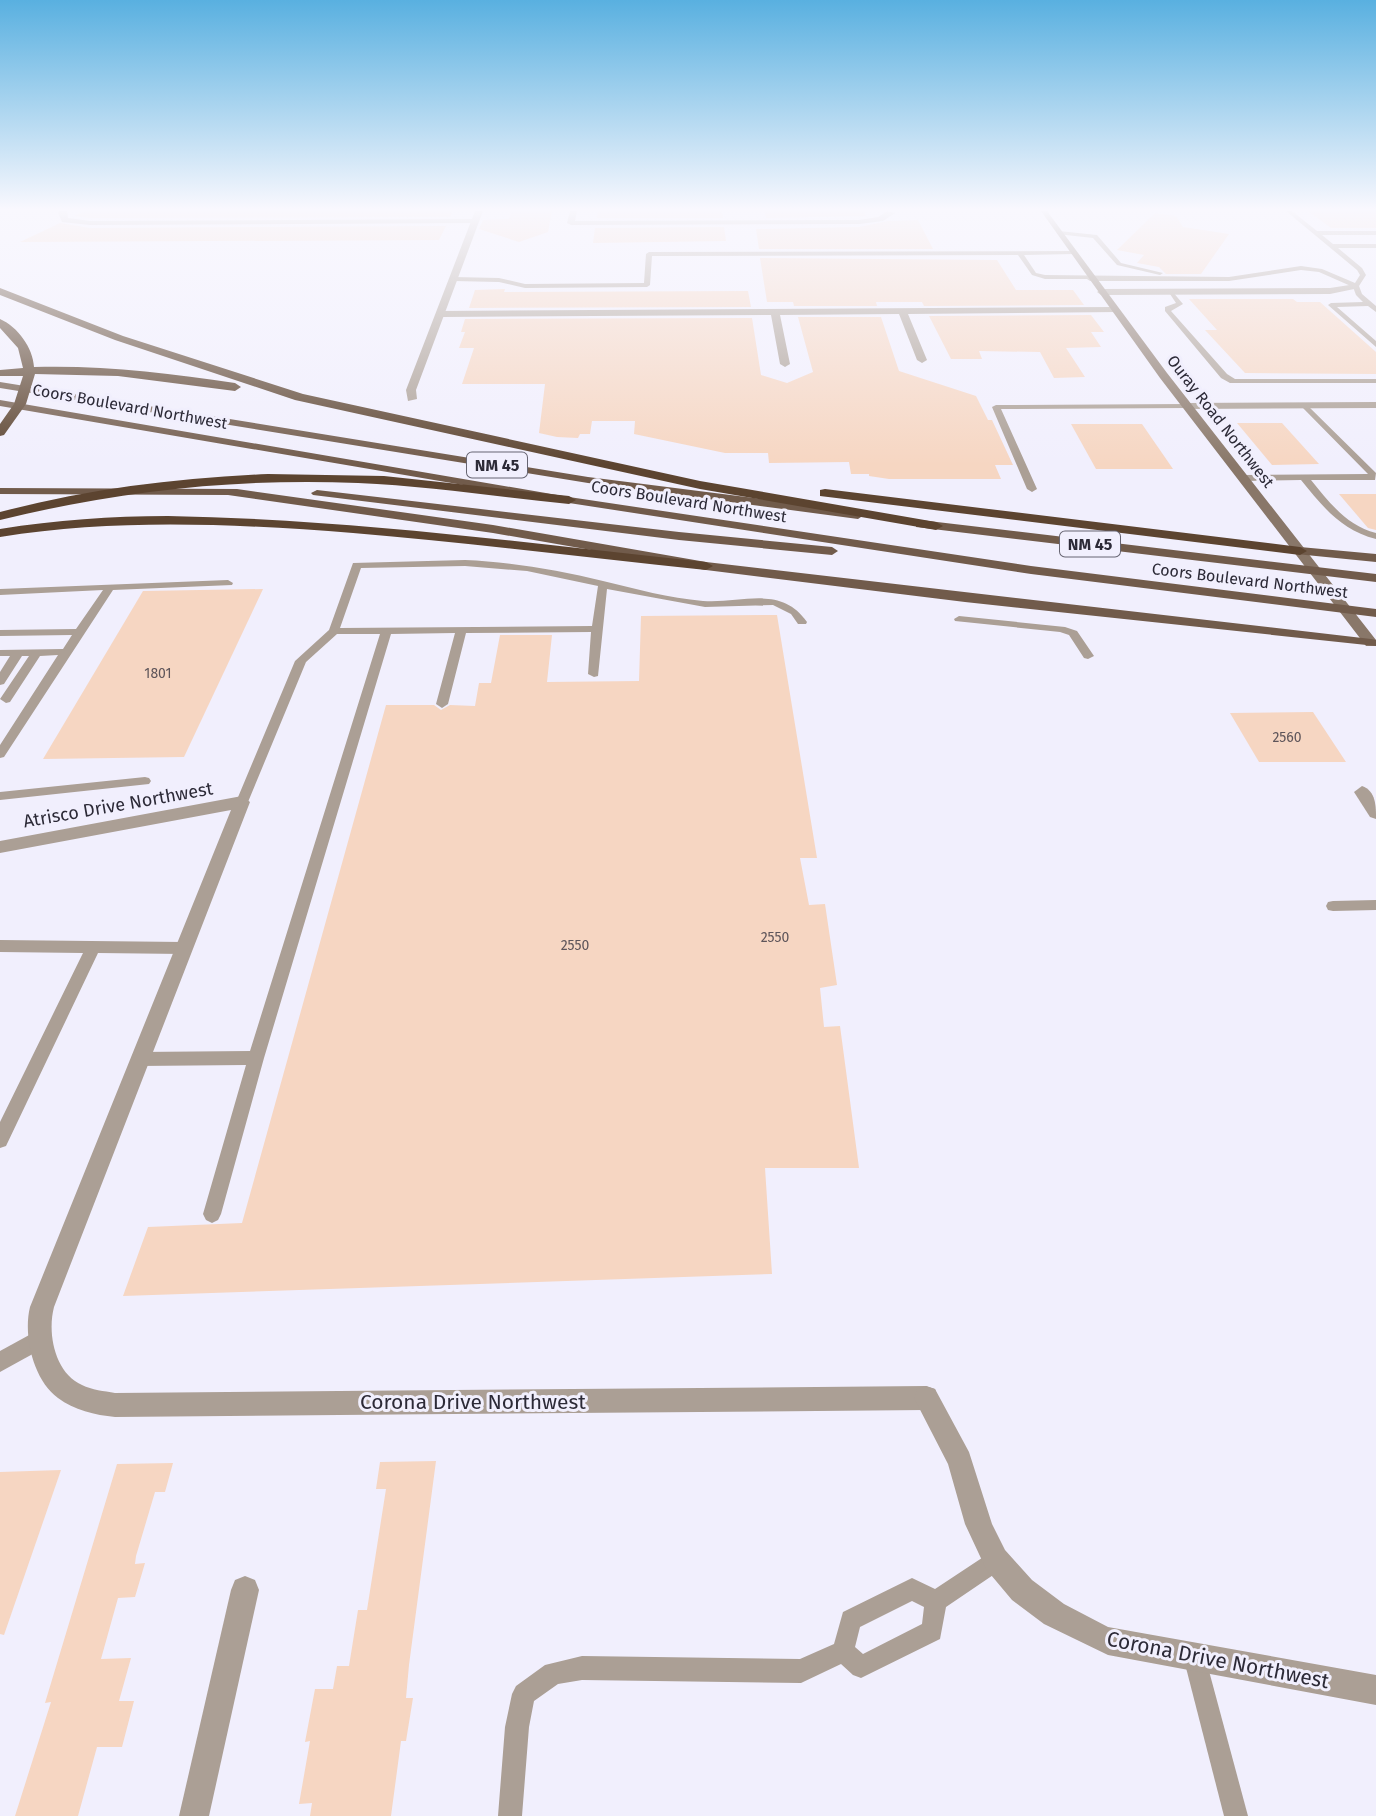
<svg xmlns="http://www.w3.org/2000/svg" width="1376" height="1816" font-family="'Fira Sans',sans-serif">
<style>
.building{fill:#f6d6c2}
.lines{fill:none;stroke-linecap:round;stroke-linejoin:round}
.service{fill:#ab9f95;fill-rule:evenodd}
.minor{fill:#ab9f95;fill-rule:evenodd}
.tertiary{fill:#ab9f95;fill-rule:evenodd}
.secondary{fill:#897769;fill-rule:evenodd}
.primary{fill:#715b4b;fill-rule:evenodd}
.motorway{fill:#5c4430;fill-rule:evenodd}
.labels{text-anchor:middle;stroke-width:6;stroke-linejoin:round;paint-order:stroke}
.number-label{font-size:14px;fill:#5e555a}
.far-street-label{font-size:16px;fill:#2c2a37;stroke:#f1effd}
.shield{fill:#f1effd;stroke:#676572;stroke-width:2}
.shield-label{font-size:16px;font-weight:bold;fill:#2c2a37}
.street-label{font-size:18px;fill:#2c2a37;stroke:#f1effd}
.near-street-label{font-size:21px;fill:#2c2a37;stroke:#f1effd}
</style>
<rect width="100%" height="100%" fill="#f1effd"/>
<!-- building -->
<g class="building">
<polygon points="85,211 453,211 450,217 90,218 74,216"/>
<polygon points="511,211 552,211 548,232 519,242 479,229 483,220 509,219"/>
<polygon points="598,211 722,211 723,218 597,218"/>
<polygon points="764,211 864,211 866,216 766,218"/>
<polygon points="1308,211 1376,211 1376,228 1331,228"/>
<polygon points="1155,213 1176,216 1183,227 1229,234 1201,274 1166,274 1159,267 1137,263 1144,255 1117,250"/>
<polygon points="918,220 933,249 759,249 756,229 859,227 888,221"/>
<polygon points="60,223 90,228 446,226 439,240 20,242"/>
<polygon points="724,227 726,241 593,243 595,228"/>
<polygon points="760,258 997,260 1016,290 1073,290 1084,305 924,306 922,302 876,302 877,306 794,306 793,302 767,302"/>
<polygon points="505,289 504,292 748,291 751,307 469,308 475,290"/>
<polygon points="1189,299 1293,299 1297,302 1320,302 1376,352 1376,374 1245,373 1205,330 1217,330"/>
<polygon points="1091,315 1104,332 1091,332 1101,347 1066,348 1085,377 1054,378 1040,352 979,351 982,359 951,359 929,316"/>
<polygon points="798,317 881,317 899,371 976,396 988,420 992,420 1013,465 995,465 1001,479 889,479 869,476 869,474 851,474 849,462 769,463 768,453 725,453 634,434 635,421 592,421 590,434 580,434 578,438 557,437 539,433 545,384 462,384 474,348 459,348 465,332 461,332 465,319 752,318 761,375 787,383 813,372"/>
<polygon points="1237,423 1282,423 1319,464 1272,465"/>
<polygon points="1071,424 1142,424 1173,469 1096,469"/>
<polygon points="1339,494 1376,494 1376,530 1368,528"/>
<polygon points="263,589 184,757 43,759 143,591"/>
<polygon points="777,615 817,858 800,858 809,905 825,904 837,985 820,988 824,1027 840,1026 859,1168 765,1168 772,1274 123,1296 148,1227 242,1223 386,705 434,705 441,710 450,705 475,706 479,683 491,683 500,635 552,635 547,682 639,681 641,616"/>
<polygon points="1313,712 1346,762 1259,762 1230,713"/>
<polygon points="436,1461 409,1665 406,1698 413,1698 406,1741 401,1741 391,1816 310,1816 312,1803 299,1804 310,1741 305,1742 315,1689 333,1689 337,1666 349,1666 358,1610 367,1610 386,1489 376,1489 380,1462"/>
<polygon points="173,1463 165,1492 155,1492 136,1556 135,1564 145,1563 135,1597 118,1598 101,1659 131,1658 119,1701 134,1701 122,1747 97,1747 78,1816 15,1816 51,1702 45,1703 117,1464"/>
<polygon points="61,1470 4,1635 0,1634 0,1472"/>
</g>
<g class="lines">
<!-- service -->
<g class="service">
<polygon points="1286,211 1292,211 1317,231 1376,231 1376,235 1322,235 1333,244 1376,244 1376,248 1338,248 1362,268 1366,275 1359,286 1362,294 1376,306 1376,312 1368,306 1337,307 1376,341 1376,347 1328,305 1331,303 1363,302 1356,295 1353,287 1319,272 1301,270 1229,281 1090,281 1087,279 1045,279 1032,275 1018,255 652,256 650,285 647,287 525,288 499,282 454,281 451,279 454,277 499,278 525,284 644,283 646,254 649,252 1072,251 1074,254 1024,255 1036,273 1045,275 1229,277 1301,266 1322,269 1355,283 1360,275 1357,270"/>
<polygon points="1059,231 1097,235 1121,263 1163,273 1160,275 1117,265 1093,238 1057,234"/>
<polygon points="1168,291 1172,291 1183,304 1171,311 1227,374 1235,379 1376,379 1376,383 1230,383 1221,378 1165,311 1165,307 1176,303"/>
<path d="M1305,403L1376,473L1375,480H1311C1329,502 1347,526 1376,533V539C1341,530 1323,507 1301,480L1243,481L1239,478L1243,475L1368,474L1302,407V403Z"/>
<polygon points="1186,404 1190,406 1189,408 1001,409 1037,489 1032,492 1027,489 992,407 996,405"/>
<path d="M465,560C512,562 558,570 603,581C636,589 669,598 703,601C741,604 781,584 807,622L806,624H798L791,614L773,605L705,607L607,589L598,676L594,677L588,674L591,632L466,633L448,704L442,708L436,704L455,633L391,634L264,1058L221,1214L218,1220L212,1223L206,1220L203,1214L246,1065L139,1066L133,1064L131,1059L133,1054L139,1052L250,1051L380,634H337L306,662L248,802L247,805H237L236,802L295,661L329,630L353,563ZM465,566L527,571L598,586L592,626L340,628L361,568Z"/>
<polygon points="228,580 233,583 232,585 113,590 4,757 0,758 0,745 58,655 40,656 10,702 6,703 0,699 29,656 22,656 4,684 0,685 0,672 10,656 0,656 0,650 63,649 72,635 0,636 0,630 76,629 103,590 0,595 0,589"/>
<polygon points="959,616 1065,627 1077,631 1094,656 1088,659 1084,658 1069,635 1060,632 955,621 954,619"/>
<polygon points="145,777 149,778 151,781 149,784 0,800 0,792"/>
<polygon points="1376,900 1376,910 1333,911 1328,910 1326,906 1328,902 1333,901"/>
<polygon points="0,940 183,942 188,944 190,948 188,952 183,954 98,953 6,1146 0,1148 0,1122 83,953 0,952"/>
<polygon points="42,1328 49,1331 52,1338 49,1345 0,1372 0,1351"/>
<path d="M997,1548L1005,1551L1008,1559L1005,1567L946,1607L940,1639L861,1678L853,1675L841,1664L801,1683L582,1680L558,1684L534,1701L529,1727L522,1816H498L505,1727L512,1694L516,1686L545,1665L582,1656L800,1659L834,1644L843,1612L912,1578L935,1589ZM912,1601L924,1607L922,1624L863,1654L855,1647L860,1627Z"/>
<polygon points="1194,1645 1202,1648 1205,1656 1248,1816 1224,1816 1183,1656 1186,1648"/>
</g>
<!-- minor -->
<g class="minor">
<polygon points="60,211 67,211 68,218 90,221 475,219 479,221 475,223 90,225 62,222 58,213"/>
<polygon points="570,211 577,211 575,221 859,220 878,217 887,211 895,213 883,221 859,224 571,225 567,223"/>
<polygon points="1356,284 1359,288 1330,294 1101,295 1097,292 1101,289 1330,288"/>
<polygon points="1115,307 1118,312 908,314 927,360 922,363 917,360 899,314 780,315 790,364 785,367 780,364 771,315 442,317 438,314 442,311"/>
<path d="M1362,786C1376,791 1376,806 1376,819L1370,817L1354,792Z"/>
<path d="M242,796L250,802L54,1307C47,1334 55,1373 82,1385C92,1390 104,1391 115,1393L926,1386L935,1389L938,1398L935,1407L926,1410L115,1417C95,1415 74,1410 58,1398C33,1380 23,1335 30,1307L231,810L0,853V841Z"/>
<polygon points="245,1576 255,1580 259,1590 209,1816 179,1816 231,1590 235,1580"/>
</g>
<!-- tertiary -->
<g class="tertiary">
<polygon points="475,211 483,211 416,390 417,399 408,401 406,390"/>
<polygon points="1376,402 1376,408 1186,409 1181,406 1186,403"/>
<polygon points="926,1386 935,1389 969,1452 992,1524 1005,1550 1032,1580 1064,1604 1108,1627 1376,1675 1376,1705 1108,1655 1044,1624 1012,1600 986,1569 965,1524 948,1464 914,1398 917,1389"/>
</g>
<!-- secondary -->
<polygon class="secondary" points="1041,211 1047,211 1167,373 1376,640 1376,646 1366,646 1160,378"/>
<!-- primary -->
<g class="primary">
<polygon points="0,382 588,477 858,511 864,515 858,519 588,483 0,388"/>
<polygon points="0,400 569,497 1031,566 1376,609 1376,617 1031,574 569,503 0,406"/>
<polygon points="0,488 237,489 493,525 706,562 1371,639 1376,640 1376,646 965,602 706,570 493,533 228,495 0,494"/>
<polygon points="317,490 679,532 832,547 838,551 832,555 679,540 313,495 311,493"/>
<polygon points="920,520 1376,574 1376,582 916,527 916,521"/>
<polygon points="1300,547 1376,554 1376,562 1296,554 1296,548"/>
</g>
<!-- motorway -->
<g class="motorway">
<polygon points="0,288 123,336 303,394 700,481 936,522 943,526 936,530 700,489 295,400 115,340 0,295"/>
<path d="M0,319C18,327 33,348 34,367C102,365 168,373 235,383L241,387L235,391L118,376L35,374L26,404L4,435L0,436V424L14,404L23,376H0V370L23,368L18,348L0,328Z"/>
<path d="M268,474L384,476L569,496L576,500L569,504C499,497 428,486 358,483C236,478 118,491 0,520V512C88,489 176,478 268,474Z"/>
<polygon points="825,489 1300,547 1307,551 1300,555 820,496 820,490"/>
<path d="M168,516C348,519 527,543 706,562L713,566L706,570C589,558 471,543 353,533C236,524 117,518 0,537V529C56,520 111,516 168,516Z"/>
</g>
</g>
<!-- sky -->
<linearGradient id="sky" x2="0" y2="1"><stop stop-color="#59b0e0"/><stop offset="0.45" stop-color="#f9f8fe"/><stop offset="1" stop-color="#f9f8fe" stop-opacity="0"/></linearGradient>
<rect width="1376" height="465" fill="url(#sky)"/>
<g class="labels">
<!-- number labels -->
<g class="number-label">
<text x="158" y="678">1801</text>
<text x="1287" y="742">2560</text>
<text x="775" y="942">2550</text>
<text x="575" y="950">2550</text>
</g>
<!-- far-street labels -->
<g class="far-street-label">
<text transform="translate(130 406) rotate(10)" y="6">Coors Boulevard Northwest</text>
<text transform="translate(1221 421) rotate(52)" y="6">Ouray Road Northwest</text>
<text transform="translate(689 501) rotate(9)" y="6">Coors Boulevard Northwest</text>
<text transform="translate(1250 580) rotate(7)" y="6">Coors Boulevard Northwest</text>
</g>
<!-- shield labels -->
<g class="shield">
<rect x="467" y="452.5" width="60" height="25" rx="5"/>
<rect x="1060" y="531.5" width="60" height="25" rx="5"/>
</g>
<g class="shield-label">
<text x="497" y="471">NM 45</text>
<text x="1090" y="550">NM 45</text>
</g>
<!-- street labels -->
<g class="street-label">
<text transform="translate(118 805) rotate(-10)" y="6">Atrisco Drive Northwest</text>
</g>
<!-- near-street labels -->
<g class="near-street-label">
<text x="473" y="1409">Corona Drive Northwest</text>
<text transform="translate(1218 1660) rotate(11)" y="7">Corona Drive Northwest</text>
</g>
</g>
</svg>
